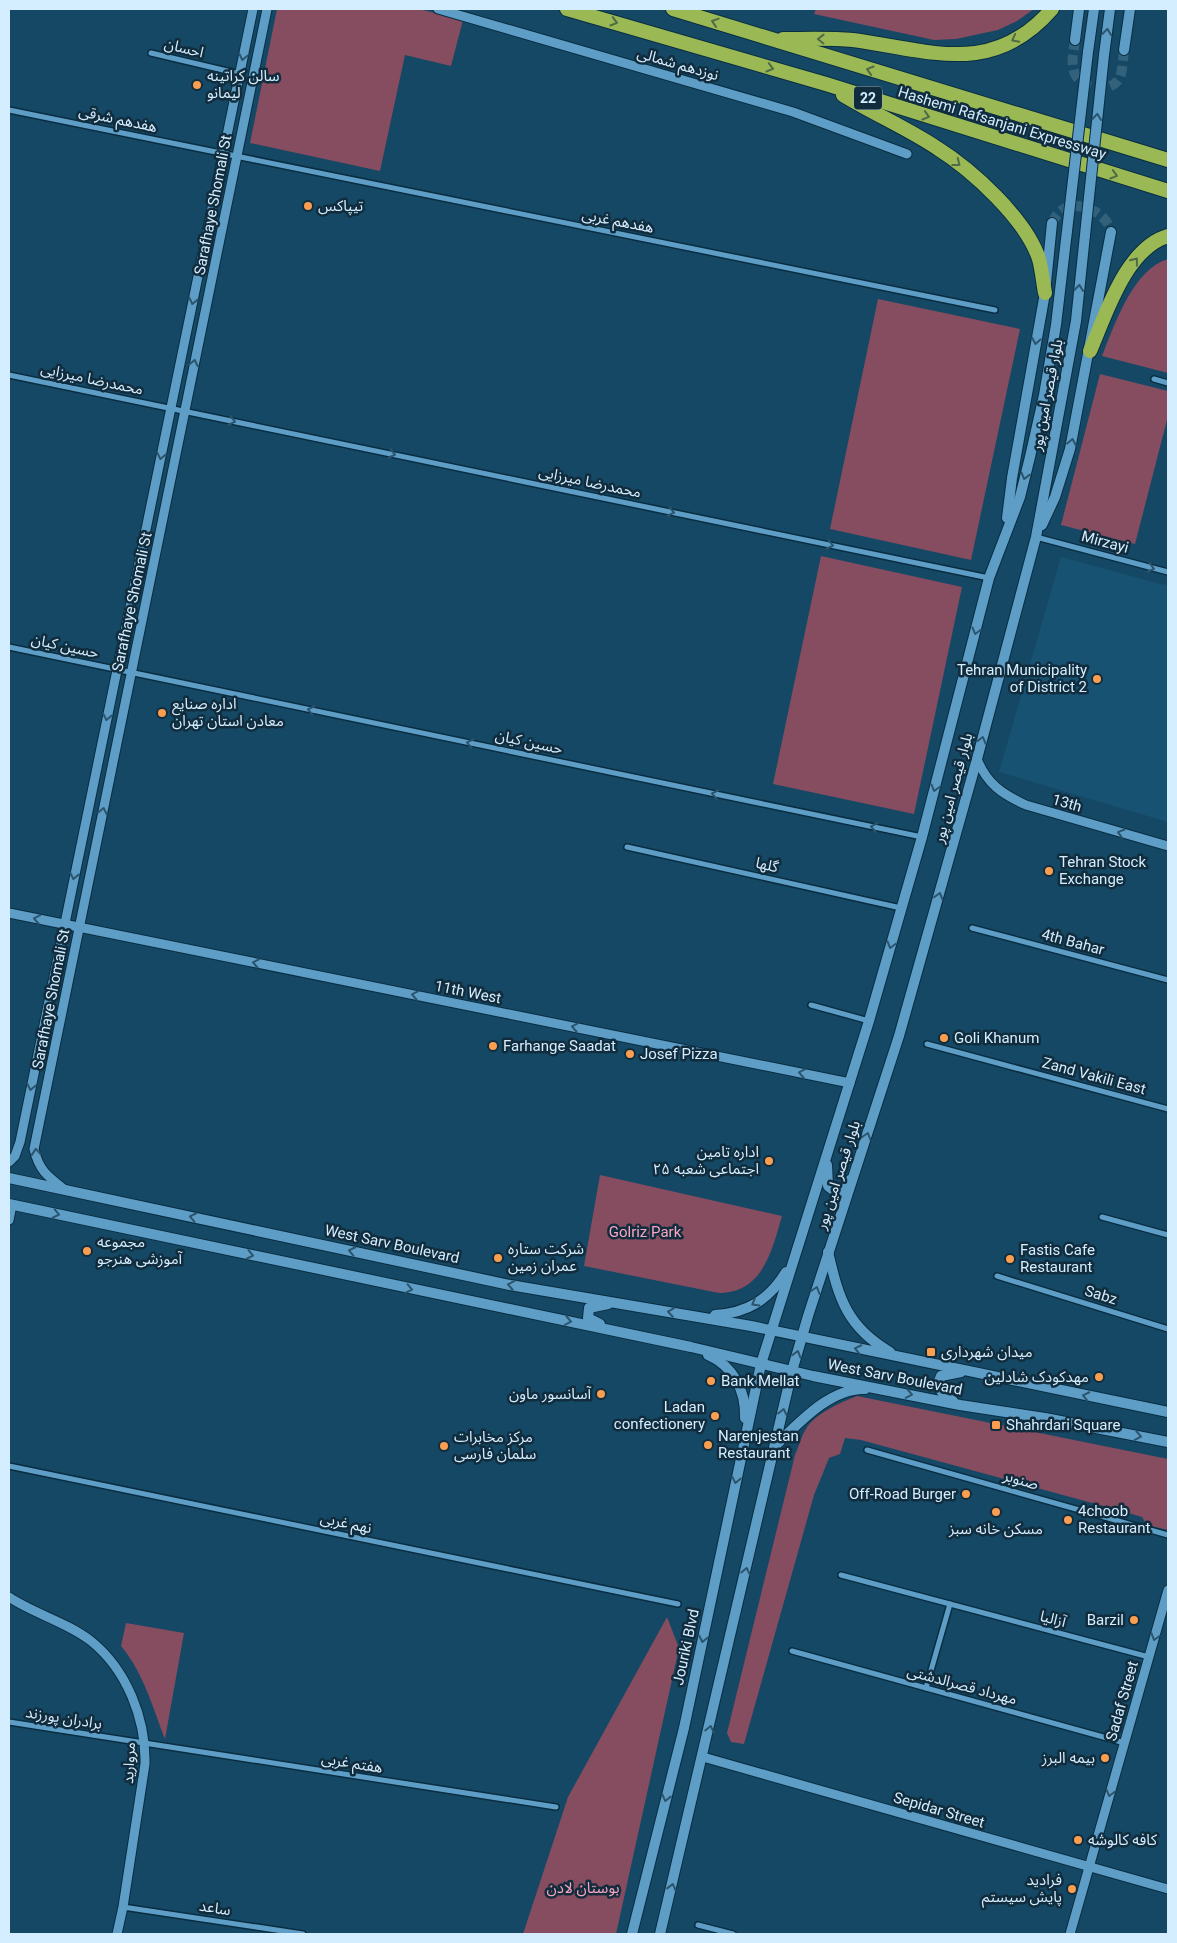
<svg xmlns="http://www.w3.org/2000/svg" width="1177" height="1943" font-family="Roboto,'Noto Sans Arabic',sans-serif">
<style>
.built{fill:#185273}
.green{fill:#864c60}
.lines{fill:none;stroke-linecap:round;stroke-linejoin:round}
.secondary-tunnel{stroke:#32617b;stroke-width:10;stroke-dasharray:10 5;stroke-linecap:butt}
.minor-casing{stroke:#092d41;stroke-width:8}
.tertiary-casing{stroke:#092d41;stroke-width:11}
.secondary-casing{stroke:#092d41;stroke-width:12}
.trunk-casing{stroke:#092d41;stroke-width:16}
.minor{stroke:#5d9dc6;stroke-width:5}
.tertiary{stroke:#5d9dc6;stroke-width:9}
.secondary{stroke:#5d9dc6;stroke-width:10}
.trunk{stroke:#9ab854;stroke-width:14}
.secondary-bridge-casing{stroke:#092d41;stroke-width:12;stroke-linecap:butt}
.secondary-bridge{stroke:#5d9dc6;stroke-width:10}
.oneway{stroke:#4f6b47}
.oneway2{stroke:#2c546d}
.poi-dot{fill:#fb9e50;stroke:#112c3d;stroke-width:2}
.labels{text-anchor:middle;stroke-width:5;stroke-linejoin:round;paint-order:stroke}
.shield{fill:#112c3d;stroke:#9ab3c5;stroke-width:1}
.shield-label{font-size:14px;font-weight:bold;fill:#d4edff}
.street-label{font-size:15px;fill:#d4edff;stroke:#112c3d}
.poi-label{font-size:15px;fill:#d4edff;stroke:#112c3d;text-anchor:start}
.park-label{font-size:15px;fill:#faa5c1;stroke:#112c3d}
</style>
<rect width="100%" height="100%" fill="#154864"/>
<!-- built -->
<polygon class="built" points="1061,557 1168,586 1168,822 999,772"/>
<!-- green -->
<g class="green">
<polygon points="277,9 419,9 463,20 451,66 405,55 380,171 250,143"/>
<polygon points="816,9 1034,9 1017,21 998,30 956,39 934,40 814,14"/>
<path d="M1168,259V373L1102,356C1115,324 1133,269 1168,259Z"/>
<polygon points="878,299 1020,329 971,560 830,529"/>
<polygon points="1100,374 1168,391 1168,416 1135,544 1061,525"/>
<polygon points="821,556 962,587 914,814 773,784"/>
<path d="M600,1175L782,1216C772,1250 763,1293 719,1293L584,1266Z"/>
<path d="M857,1396L1168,1459V1530L1147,1525L1142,1517L1107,1507L861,1440L845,1438L840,1454L829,1458L814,1495L744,1744L731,1742L727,1733L795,1455C799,1447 801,1436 806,1429C814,1414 842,1402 857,1396Z"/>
<polygon points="667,1617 679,1648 616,1934 523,1934 568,1797"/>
<path d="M126,1623L184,1633L165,1739C153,1708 143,1672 121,1646Z"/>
</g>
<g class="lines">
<!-- secondary-tunnel -->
<g class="secondary-tunnel">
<path d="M1075,40C1074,50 1070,64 1075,74C1082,90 1112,94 1120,77C1123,69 1123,58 1124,50"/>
<path d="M1052,223C1054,219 1057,213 1062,210C1078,199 1108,213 1111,232"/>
</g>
<defs>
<g id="minor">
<polyline points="151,53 240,74"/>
<polyline points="9,110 995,310"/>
<polyline points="9,375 989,578"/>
<polyline points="1154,379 1168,383"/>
<polyline points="1036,537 1168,572"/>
<polyline points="9,647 922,837"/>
<polyline points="627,847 901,908"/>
<polyline points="972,928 1168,980"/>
<polyline points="811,1005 869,1021"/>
<polyline points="927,1044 1168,1109"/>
<polyline points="1102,1217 1168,1235"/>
<polyline points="997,1276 1168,1329"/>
<polyline points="867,1450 1168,1535"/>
<polyline points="9,1466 678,1604"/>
<polyline points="841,1575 1149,1657"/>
<polyline points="792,1651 1125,1743"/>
<polyline points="926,1688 950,1604"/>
<polyline points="9,1722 556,1807"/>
<polyline points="123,1907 303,1934"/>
<polyline points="698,1925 733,1934"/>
</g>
<g id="tertiary">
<polyline points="438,9 793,112 907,154"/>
<path d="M977,759C987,784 1002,794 1026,805L1168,846"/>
<polyline points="9,913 850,1083"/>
<polyline points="9,1162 15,1156 20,1142 253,9"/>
<path d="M64,1189C47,1176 39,1170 34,1149L267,9"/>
<polyline points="9,1220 12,1205"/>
<path d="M9,1597C34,1614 67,1622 91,1641C127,1670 146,1719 145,1764L123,1907L117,1934"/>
<polyline points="703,1757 1168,1889"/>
<polyline points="1070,1934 1168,1590"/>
</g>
<g id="secondary">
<polyline points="1075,40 1079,9"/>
<polyline points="1124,50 1130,9"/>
<polyline points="1088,52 1094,9"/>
<polyline points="1104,55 1110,9"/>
<polyline points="1007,518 1012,478 1045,293 1052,223"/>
<polyline points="1042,525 1055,497 1070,449 1111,232"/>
<path d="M827,1165L828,1186C833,1190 837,1193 843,1190L850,1180"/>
<polyline points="9,1178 510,1285 751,1326 1168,1412"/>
<polyline points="9,1204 691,1347 813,1376 960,1405 1045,1418 1168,1442"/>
<path d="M828,1252C839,1299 847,1327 890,1352"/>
<path d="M715,1315C747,1313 769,1300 786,1272"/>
<polyline points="600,1324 588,1318 589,1308 608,1304"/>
<path d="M708,1355C733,1366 746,1390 745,1418"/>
<path d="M953,1401C943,1396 935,1387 941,1376L961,1372"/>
<path d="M775,1446C799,1423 830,1388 865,1389"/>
<polyline points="632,1934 684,1728 761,1364 869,1021 922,837 989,578 1020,497 1030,457 1044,395 1056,325 1067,231"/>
<polyline points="660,1934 792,1371 808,1316 899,1036 977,759 1036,537 1076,321 1085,235"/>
</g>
<g id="trunk">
<polyline points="567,9 826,84 1168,191"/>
<polyline points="673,9 1168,160"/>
<path d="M783,39C806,39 830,38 853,40C929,50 992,78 1052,9"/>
<path d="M843,95C874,114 907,128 937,148C972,170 1026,219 1039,259C1042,270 1043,282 1045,293"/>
<path d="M1090,351C1106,314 1126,248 1168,236"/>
</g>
</defs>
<!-- minor casing -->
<use href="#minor" class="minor-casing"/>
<!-- tertiary casing -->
<use href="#tertiary" class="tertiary-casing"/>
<!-- secondary casing -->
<use href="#secondary" class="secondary-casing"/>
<!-- trunk casing -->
<use href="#trunk" class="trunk-casing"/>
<!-- minor -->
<use href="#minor" class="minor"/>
<!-- tertiary -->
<use href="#tertiary" class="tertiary"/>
<!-- secondary -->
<use href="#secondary" class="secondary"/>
<!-- trunk -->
<use href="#trunk" class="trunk"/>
<defs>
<g id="secondary-bridge">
<polyline points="1067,231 1088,52"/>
<polyline points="1085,235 1104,55"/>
</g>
</defs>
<!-- secondary-bridge casing -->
<use href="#secondary-bridge" class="secondary-bridge-casing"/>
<!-- secondary-bridge -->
<use href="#secondary-bridge" class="secondary-bridge"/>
</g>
<!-- one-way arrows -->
<defs><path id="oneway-chevron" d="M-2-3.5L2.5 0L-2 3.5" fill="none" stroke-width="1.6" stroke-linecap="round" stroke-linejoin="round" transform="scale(1.25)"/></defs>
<g class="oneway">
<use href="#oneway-chevron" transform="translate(614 22) rotate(16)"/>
<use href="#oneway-chevron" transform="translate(715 22) rotate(-162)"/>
<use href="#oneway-chevron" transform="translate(821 39) rotate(-179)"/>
<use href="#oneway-chevron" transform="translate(1015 39) rotate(152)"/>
<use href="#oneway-chevron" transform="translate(770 68) rotate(16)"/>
<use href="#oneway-chevron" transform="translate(870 70) rotate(-163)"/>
<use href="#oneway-chevron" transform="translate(926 116) rotate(17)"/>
<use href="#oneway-chevron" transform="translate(957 163) rotate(38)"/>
<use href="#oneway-chevron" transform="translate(1114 175) rotate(17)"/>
<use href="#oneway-chevron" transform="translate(1135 261) rotate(-52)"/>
</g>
<g class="oneway2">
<use href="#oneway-chevron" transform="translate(1107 32) rotate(-83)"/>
<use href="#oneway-chevron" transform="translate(243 57) rotate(102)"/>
<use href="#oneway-chevron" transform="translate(1097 117) rotate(-84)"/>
<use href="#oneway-chevron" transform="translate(1079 288) rotate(-84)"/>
<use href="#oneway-chevron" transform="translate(193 301) rotate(102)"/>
<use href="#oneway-chevron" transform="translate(1036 341) rotate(100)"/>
<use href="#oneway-chevron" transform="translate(194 363) rotate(-79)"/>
<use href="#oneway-chevron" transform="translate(232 421) rotate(12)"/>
<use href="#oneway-chevron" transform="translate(1072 442) rotate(-79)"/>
<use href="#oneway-chevron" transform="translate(392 454) rotate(12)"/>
<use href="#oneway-chevron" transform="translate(161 456) rotate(102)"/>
<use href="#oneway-chevron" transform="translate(1025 476) rotate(104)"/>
<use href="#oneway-chevron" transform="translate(671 512) rotate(12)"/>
<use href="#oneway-chevron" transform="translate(830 545) rotate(12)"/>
<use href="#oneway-chevron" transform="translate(1151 568) rotate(15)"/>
<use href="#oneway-chevron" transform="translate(976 631) rotate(105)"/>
<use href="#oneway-chevron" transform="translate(311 710) rotate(-168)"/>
<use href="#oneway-chevron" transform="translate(107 717) rotate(102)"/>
<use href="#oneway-chevron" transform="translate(982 740) rotate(-75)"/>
<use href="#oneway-chevron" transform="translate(470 743) rotate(-168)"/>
<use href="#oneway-chevron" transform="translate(935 788) rotate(105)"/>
<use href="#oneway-chevron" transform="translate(715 794) rotate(-168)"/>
<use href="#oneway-chevron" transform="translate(103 811) rotate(-78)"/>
<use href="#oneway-chevron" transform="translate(874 827) rotate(-168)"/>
<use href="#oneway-chevron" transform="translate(1121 833) rotate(-164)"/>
<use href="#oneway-chevron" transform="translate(74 876) rotate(102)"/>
<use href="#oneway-chevron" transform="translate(939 896) rotate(-74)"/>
<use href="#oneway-chevron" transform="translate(37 919) rotate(-169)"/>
<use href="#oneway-chevron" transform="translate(891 945) rotate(106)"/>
<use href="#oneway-chevron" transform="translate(256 963) rotate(-169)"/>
<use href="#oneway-chevron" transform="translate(415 995) rotate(-169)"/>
<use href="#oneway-chevron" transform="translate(575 1027) rotate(-169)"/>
<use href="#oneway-chevron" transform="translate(802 1073) rotate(-169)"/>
<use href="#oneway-chevron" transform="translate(31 1087) rotate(102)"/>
<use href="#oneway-chevron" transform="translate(867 1136) rotate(-72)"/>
<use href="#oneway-chevron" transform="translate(36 1152) rotate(-95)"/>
<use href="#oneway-chevron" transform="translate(56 1214) rotate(12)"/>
<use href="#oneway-chevron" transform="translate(193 1217) rotate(-168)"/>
<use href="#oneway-chevron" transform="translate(352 1251) rotate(-168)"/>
<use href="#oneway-chevron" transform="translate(250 1255) rotate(12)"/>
<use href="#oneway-chevron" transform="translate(511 1285) rotate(-169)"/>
<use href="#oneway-chevron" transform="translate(409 1289) rotate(12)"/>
<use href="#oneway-chevron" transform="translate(816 1290) rotate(-72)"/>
<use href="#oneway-chevron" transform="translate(755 1303) rotate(150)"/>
<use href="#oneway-chevron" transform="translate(671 1312) rotate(-171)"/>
<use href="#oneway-chevron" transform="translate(568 1321) rotate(11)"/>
<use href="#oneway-chevron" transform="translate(858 1349) rotate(-168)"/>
<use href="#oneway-chevron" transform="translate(797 1354) rotate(-74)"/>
<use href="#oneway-chevron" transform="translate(909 1394) rotate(11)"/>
<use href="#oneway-chevron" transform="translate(1086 1396) rotate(-168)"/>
<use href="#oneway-chevron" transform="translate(783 1412) rotate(-77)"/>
<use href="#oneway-chevron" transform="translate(1138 1436) rotate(11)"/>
<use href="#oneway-chevron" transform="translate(736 1480) rotate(102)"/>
<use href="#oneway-chevron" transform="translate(746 1571) rotate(-77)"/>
<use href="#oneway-chevron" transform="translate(1155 1637) rotate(106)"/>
<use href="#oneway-chevron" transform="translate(703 1639) rotate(102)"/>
<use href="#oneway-chevron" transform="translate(710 1729) rotate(-77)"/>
<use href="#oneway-chevron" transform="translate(1110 1793) rotate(106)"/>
<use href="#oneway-chevron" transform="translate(666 1798) rotate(104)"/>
<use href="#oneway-chevron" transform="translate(672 1887) rotate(-76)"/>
</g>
<!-- markers -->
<g class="poi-dot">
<circle cx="197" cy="85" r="5"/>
<circle cx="308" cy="206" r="5"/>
<circle cx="1097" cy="679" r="5"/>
<circle cx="162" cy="713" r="5"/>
<circle cx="1049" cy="871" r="5"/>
<circle cx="944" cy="1038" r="5"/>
<circle cx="493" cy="1046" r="5"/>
<circle cx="630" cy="1054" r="5"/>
<circle cx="769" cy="1161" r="5"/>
<circle cx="87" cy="1251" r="5"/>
<circle cx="498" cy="1258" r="5"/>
<circle cx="1010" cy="1259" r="5"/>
<rect x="926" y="1347" width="10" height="10" rx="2.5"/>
<circle cx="1099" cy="1377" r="5"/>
<circle cx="711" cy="1381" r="5"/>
<circle cx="601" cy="1394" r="5"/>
<circle cx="715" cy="1416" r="5"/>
<rect x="991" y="1420" width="10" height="10" rx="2.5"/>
<circle cx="708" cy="1445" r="5"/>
<circle cx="444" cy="1446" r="5"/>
<circle cx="966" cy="1494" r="5"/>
<circle cx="996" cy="1512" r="5"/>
<circle cx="1068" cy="1520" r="5"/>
<circle cx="1134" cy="1620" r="5"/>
<circle cx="1105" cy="1758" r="5"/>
<circle cx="1078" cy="1840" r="5"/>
<circle cx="1072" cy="1889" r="5"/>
</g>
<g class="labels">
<!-- shield labels -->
<rect class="shield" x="854" y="86.5" width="28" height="23" rx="4"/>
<g class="shield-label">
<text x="868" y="103">22</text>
</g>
<!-- street labels -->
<g class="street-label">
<text transform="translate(184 48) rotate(14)" y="5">احسان</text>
<text transform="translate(678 64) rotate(16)" y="5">نوزدهم شمالی</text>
<text transform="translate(118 119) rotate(12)" y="5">هفدهم شرقی</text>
<text transform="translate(1002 123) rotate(17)" y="5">Hashemi Rafsanjani Expressway</text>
<text transform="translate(213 205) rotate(-79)" y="5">Sarafhaye Shomali St</text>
<text transform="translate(618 221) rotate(11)" y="5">هفدهم غربی</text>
<text transform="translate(92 379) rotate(12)" y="5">محمدرضا میرزایی</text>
<text transform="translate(1047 395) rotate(-79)" y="5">بلوار قیصر امین پور</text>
<text transform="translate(590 482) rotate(12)" y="5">محمدرضا میرزایی</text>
<text transform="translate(1105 542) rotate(15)" y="5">Mirzayi</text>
<text transform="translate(132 602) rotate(-78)" y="5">Sarafhaye Shomali St</text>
<text transform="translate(65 646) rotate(12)" y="5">حسین کیان</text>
<text transform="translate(529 742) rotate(12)" y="5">حسین کیان</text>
<text transform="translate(953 788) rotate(-75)" y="5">بلوار قیصر امین پور</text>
<text transform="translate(1067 803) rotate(16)" y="5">13th</text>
<text transform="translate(767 865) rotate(13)" y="5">گلها</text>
<text transform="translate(1073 942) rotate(15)" y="5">4th Bahar</text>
<text transform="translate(468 992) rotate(11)" y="5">11th West</text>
<text transform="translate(51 999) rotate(-79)" y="5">Sarafhaye Shomali St</text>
<text transform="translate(1094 1076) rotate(15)" y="5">Zand Vakili East</text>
<text transform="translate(838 1175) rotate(-72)" y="5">بلوار قیصر امین پور</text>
<text transform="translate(392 1244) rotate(12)" y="5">West Sarv Boulevard</text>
<text transform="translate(1101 1295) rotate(17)" y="5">Sabz</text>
<text transform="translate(895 1377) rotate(11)" y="5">West Sarv Boulevard</text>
<text transform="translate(1021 1480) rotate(16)" y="5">صنوبر</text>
<text transform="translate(346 1523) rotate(12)" y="5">نهم غربی</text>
<text transform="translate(1053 1619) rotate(15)" y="5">آزالیا</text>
<text transform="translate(686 1647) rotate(-78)" y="5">Jouriki Blvd</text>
<text transform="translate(962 1685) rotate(15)" y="5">مهرداد قصرالدشتی</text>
<text transform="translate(1122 1701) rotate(-74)" y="5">Sadaf Street</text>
<text transform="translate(64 1718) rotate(9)" y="5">برادران پورزند</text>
<text transform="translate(129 1763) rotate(-87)" y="5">مروارید</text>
<text transform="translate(352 1763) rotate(9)" y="5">هفتم غربی</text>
<text transform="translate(939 1810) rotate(16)" y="5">Sepidar Street</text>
<text transform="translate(215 1908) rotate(9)" y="5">ساعد</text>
</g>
<!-- poi labels -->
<g class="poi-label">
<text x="207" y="81">سالن کراتینه<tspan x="207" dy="17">لیمانو</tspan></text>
<text x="318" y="211">تیپاکس</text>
<text x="1087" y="675" text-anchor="end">Tehran Municipality<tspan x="1087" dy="17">of District 2</tspan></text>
<text x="172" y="709">اداره صنایع<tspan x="172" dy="17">معادن استان تهران</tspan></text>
<text x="1059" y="867">Tehran Stock<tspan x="1059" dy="17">Exchange</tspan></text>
<text x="954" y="1043">Goli Khanum</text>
<text x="503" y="1051">Farhange Saadat</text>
<text x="640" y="1059">Josef Pizza</text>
<text x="759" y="1157" text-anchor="end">اداره تامین<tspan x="759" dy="17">اجتماعی شعبه ۲۵</tspan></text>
<text x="97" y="1247">مجموعه<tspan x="97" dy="17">آموزشی هنرجو</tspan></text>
<text x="508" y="1254">شرکت ستاره<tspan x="508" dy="17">عمران زمین</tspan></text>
<text x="1020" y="1255">Fastis Cafe<tspan x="1020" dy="17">Restaurant</tspan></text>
<text x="941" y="1357">میدان شهرداری</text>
<text x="1089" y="1382" text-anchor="end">مهدکودک شادلین</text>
<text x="721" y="1386">Bank Mellat</text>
<text x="591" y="1399" text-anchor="end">آسانسور ماون</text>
<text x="705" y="1412" text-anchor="end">Ladan<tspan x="705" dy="17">confectionery</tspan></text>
<text x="1006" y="1430">Shahrdari Square</text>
<text x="718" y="1441">Narenjestan<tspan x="718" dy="17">Restaurant</tspan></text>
<text x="454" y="1442">مرکز مخابرات<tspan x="454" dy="17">سلمان فارسی</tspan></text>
<text x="956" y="1499" text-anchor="end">Off-Road Burger</text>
<text x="1078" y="1516">4choob<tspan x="1078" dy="17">Restaurant</tspan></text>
<text x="996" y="1534" text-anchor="middle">مسکن خانه سبز</text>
<text x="1124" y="1625" text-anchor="end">Barzil</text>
<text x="1095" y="1763" text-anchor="end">بیمه البرز</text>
<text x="1088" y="1845">کافه کالوشه</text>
<text x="1062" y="1885" text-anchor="end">فرادید<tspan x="1062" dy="17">پایش سیستم</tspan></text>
</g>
<!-- park labels -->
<g class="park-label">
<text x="645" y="1237">Golriz Park</text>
<text x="583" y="1893">بوستان لادن</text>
</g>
</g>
<!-- border -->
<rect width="1177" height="1943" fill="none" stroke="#d4edff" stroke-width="20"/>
</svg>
